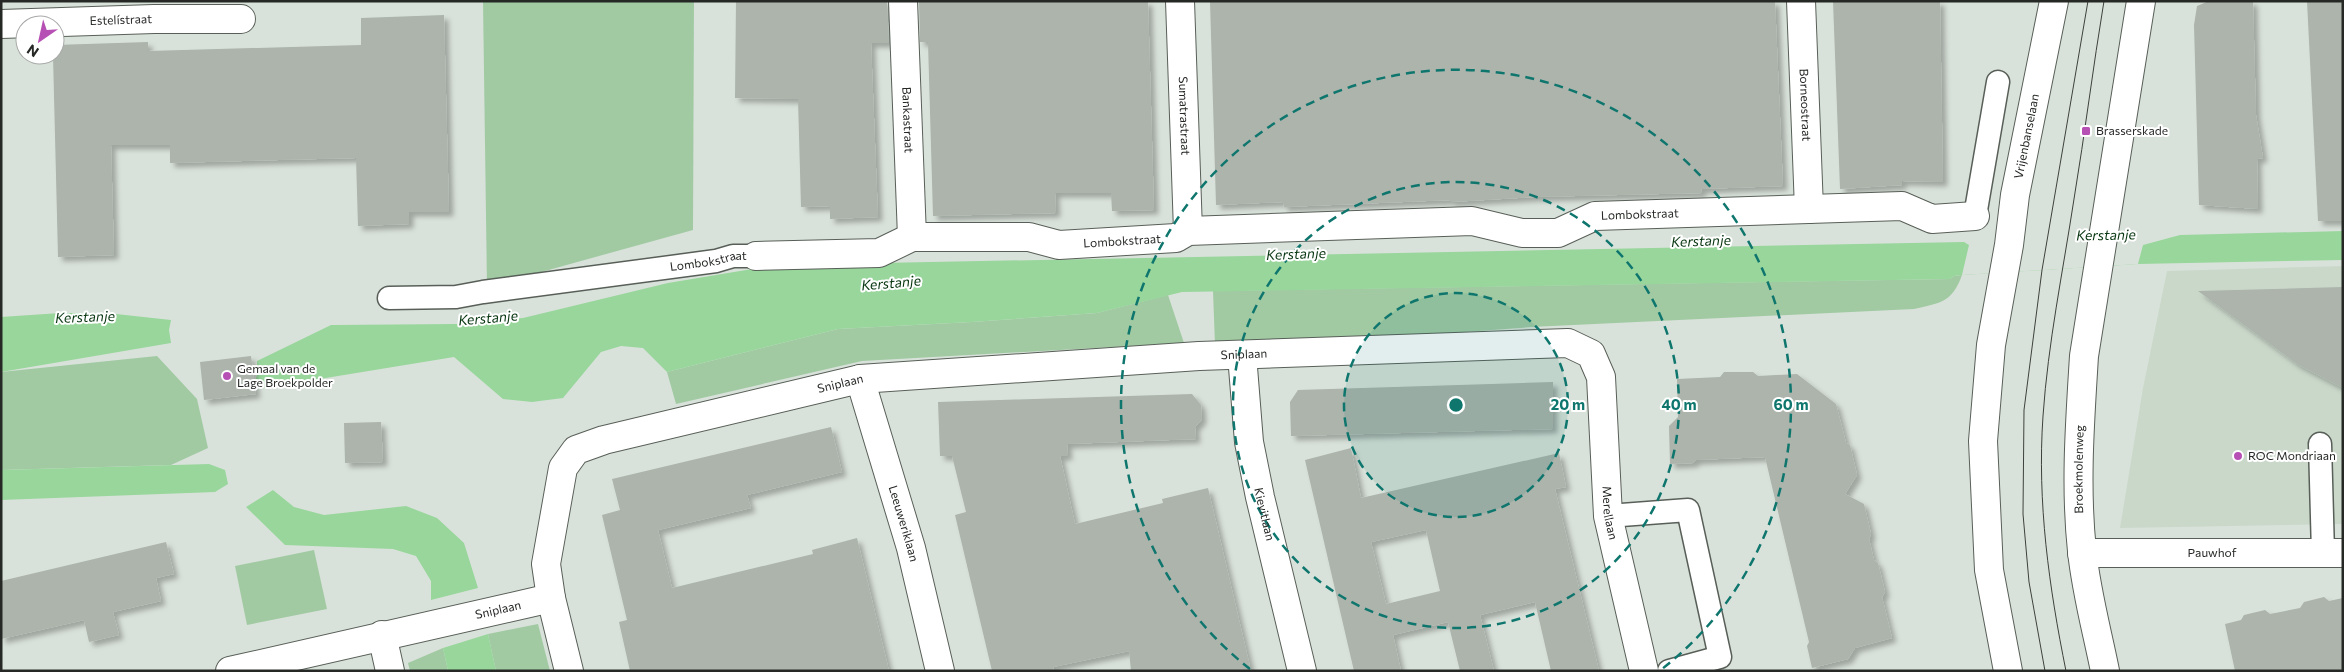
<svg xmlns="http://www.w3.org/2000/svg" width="2344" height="672" font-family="Commissioner,sans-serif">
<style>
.built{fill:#cad8ca}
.green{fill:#a1caa3}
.water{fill:#98d69c}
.pier{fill:#d9e2da}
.building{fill:#acb4ac;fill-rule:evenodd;filter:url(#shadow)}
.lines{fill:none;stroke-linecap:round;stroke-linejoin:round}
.service-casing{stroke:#585f58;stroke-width:25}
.minor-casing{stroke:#585f58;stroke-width:30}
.secondary-casing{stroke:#585f58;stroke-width:30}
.service{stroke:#fff;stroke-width:22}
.minor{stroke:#fff;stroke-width:28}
.secondary{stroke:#fff;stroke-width:28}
.tram{stroke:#3d413d;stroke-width:1}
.ring{fill:none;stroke:#0f766e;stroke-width:2.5;stroke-dasharray:9 6}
.poi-dot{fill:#b650b4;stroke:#fff;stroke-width:2}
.labels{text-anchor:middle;stroke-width:4;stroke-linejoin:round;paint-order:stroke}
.street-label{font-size:12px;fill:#252825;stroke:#fff}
.poi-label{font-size:12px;fill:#252825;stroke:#fff;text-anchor:start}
.water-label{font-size:14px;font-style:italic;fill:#083611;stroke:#fff}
.centre{fill:#0f766e;stroke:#fff;stroke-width:2.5}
.ring-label{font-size:15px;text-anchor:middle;font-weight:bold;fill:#0f766e;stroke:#fff;stroke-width:4;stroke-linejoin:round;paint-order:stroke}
</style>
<defs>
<filter id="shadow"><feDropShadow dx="4.5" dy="4.5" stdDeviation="2.5" flood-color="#0004"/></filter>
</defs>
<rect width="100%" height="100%" fill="#d9e2da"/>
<!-- built -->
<polygon class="built" points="2343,266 2343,524 2120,528 2143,388 2167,271"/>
<!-- green -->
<g class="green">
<polygon points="483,1 694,1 693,230 487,287"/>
<path d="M1962,275C1952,303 1940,303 1914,309L1531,327L1411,336L1215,345L1213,291L1950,279L1954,276Z"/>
<polygon points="1168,295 1184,343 862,361 676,404 667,372 838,329 972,322 1097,313"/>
<polygon points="157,356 197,399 208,448 171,465 1,470 1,372"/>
<polygon points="314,550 327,609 247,625 235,566"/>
<polygon points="538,624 550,671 496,671 488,634"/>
<polygon points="443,648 448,671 410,671 408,663"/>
</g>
<!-- water -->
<g class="water">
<polygon points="2343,231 2343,260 2138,264 1962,275 1954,276 1950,279 1182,292 1097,313 972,322 838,329 667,372 643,348 621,346 601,352 563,398 532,402 503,399 454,357 252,390 257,375 257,361 331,325 456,324 523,318 668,283 764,267 829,264 1964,242 1969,245 1983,246 2143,245 2180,235"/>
<polygon points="60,313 107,313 171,320 169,330 171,343 1,372 1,317"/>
<polygon points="209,464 225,470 228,484 215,492 1,500 1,470"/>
<polygon points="273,490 294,507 324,515 406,506 437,518 464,543 478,588 431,600 431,581 416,556 393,549 285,545 246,507"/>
<polygon points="488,634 496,671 448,671 443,648"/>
</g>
<!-- pier -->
<polygon class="pier" points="1969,245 2031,244 2143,245 2138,264 1962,275"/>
<!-- building -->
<g class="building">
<polygon points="736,1 887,1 889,43 871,43 878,217 830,219 830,206 801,207 798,99 735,98"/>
<polygon points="919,1 1148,1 1154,210 1112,211 1111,193 1055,193 1056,213 933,216 928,42 920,42"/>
<polygon points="1210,1 1775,1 1783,186 1701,189 1702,193 1534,197 1451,202 1451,200 1284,207 1283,202 1216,205"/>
<polygon points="1833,1 1940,1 1943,182 1902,181 1902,185 1840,189"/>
<polygon points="2209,1 2253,1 2256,115 2263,158 2257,159 2258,209 2199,205 2194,25 2197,6"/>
<polygon points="2307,1 2343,1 2343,221 2318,221"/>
<polygon points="444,15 449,212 409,212 409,224 358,226 356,158 170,163 170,145 111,145 114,255 58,257 53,55 55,45 148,42 148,51 361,45 361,18"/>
<polygon points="2343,287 2343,388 2297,364 2198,291"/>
<polygon points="251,356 256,394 204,400 200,362"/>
<polygon points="1724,372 1753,372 1758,376 1797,374 1836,404 1846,443 1850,445 1857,475 1845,494 1864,504 1871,534 1869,539 1874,560 1878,563 1885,592 1882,597 1892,638 1855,648 1848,659 1812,668 1807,646 1809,642 1765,457 1696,460 1693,463 1670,464 1669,426 1678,417 1677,379 1720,377"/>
<polygon points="1553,382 1553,429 1291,436 1290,402 1298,390"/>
<polygon points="1192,394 1201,405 1202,419 1195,427 1196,439 1067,444 1068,456 1060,456 1075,524 1163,503 1162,499 1208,488 1251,671 1131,671 1129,651 1053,667 1054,671 992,671 955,515 966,512 952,456 940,456 938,402"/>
<polygon points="381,422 383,462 345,463 344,423"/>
<polygon points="831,427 842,472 747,495 751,508 658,530 672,588 813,554 812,550 857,538 889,671 630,671 619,622 627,620 602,515 620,510 612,479"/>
<path d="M1351,448L1361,498L1559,453L1566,487L1555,489L1599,671H1551L1535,602L1480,615L1494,671H1460L1448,622L1393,635L1401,671H1354L1305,460ZM1426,530L1440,591L1386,604L1371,542Z"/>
<polygon points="166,542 174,574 156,578 161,601 113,612 119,635 89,642 84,620 1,639 1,581"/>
<polygon points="2324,597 2329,601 2343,598 2343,671 2235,671 2225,624 2241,620 2244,615 2265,610 2270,614 2300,608 2304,602"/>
</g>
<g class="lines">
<defs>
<g id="service">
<polyline points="1975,216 1998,82"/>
<path id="s1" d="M389,298L456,297L483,292L716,261L733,256H756"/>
<polyline points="2320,444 2323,553"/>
<polyline points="1608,516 1688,510 1720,657 1669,671"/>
</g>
<g id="minor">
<path id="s2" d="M903,1L912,237"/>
<path id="s3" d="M1180,1L1188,231"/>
<path id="s4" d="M1801,1L1809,209"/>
<path id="s5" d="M1,24L154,19H241"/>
<path id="s6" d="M756,256L879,253L912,237H1029L1059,245L1176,238L1188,231L1472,221L1522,233H1558L1595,216L1902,206L1932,219L1975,216"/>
<path id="s7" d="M1242,355L1249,442L1260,497L1302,671"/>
<path id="s8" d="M860,379L911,548L940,671"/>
<path id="s9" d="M2082,553H2343"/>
<polyline points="551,598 569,671"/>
<polyline points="382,635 390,671"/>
<path id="s10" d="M230,671L551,598L546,564L563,468L576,450L604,440L860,379L1199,356L1568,343L1591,354L1601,377L1608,516L1644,671"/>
</g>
<g id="secondary">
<path id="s11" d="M2008,671L1989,570L1983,441L1991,345L2009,245L2015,195L2054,1"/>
<path id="s12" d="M2105,671C2097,631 2086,591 2082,551C2075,486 2080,421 2084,356L2141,1"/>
</g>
</defs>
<!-- service casing -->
<use href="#service" class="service-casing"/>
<!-- minor casing -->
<use href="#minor" class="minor-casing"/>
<!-- secondary casing -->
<use href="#secondary" class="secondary-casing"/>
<!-- service -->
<use href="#service" class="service"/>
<!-- minor -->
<use href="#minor" class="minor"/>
<!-- secondary -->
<use href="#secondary" class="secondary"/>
<!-- tram -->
<g class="tram">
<polyline points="2045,671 2029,582 2023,514 2024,410 2042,270 2088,1"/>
<path d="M2066,671C2049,587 2037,502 2043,416C2048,343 2063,271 2074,199C2085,133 2093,67 2104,1"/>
</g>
</g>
<!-- distance rings -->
<circle cx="1456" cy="405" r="112" fill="#0f766e" fill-opacity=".12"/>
<g class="ring">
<circle cx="1456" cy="405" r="112"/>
<circle cx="1456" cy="405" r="223"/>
<path d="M1250 669A335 335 0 1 1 1662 669"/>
</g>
<!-- markers -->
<g class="poi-dot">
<rect x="2081" y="126" width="10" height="10" rx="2.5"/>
<circle cx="227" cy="376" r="5"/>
<circle cx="2238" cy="456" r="5"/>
</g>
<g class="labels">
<!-- street labels -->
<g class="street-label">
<text dy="4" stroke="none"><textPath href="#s5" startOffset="120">Estelístraat</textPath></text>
<text dy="4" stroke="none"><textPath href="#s4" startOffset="104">Borneostraat</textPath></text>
<text dy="4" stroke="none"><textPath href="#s3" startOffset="115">Sumatrastraat</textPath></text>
<text dy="4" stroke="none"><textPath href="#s2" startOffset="119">Bankastraat</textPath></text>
<text dy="4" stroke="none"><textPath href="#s11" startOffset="540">Vrijenbanselaan</textPath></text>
<text dy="4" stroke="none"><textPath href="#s6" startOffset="896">Lombokstraat</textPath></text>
<text dy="4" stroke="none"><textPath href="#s6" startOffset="371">Lombokstraat</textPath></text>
<text dy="4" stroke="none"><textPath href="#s1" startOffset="322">Lombokstraat</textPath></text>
<text dy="4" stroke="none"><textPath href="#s10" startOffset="1161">Sniplaan</textPath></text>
<text dy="4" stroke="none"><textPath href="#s10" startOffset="756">Sniplaan</textPath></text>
<text dy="4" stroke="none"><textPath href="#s12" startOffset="204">Broekmolenweg</textPath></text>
<text dy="4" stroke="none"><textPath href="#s10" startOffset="1672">Merellaan</textPath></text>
<text dy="4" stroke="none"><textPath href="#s7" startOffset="161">Kievitlaan</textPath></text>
<text dy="4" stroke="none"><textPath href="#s8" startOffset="151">Leeuweriklaan</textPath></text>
<text dy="4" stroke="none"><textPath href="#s9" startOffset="130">Pauwhof</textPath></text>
<text dy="4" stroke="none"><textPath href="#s10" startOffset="275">Sniplaan</textPath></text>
</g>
<!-- poi labels -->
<g class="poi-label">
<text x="2096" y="135">Brasserskade</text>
<text x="237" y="373">Gemaal van de<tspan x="237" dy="14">Lage Broekpolder</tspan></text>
<text x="2248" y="460">ROC Mondriaan</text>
</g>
<!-- water labels -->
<g class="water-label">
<text transform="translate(2106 235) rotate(-1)" y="5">Kerstanje</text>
<text transform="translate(1701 241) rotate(-2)" y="5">Kerstanje</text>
<text transform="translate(1296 254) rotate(-2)" y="5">Kerstanje</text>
<text transform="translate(891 283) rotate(-5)" y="5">Kerstanje</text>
<text transform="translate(85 317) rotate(-2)" y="5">Kerstanje</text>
<text transform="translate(488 318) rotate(-5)" y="5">Kerstanje</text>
</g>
</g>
<circle cx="1456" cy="405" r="8" class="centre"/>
<g class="ring-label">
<text x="1568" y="410">20 m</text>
<text x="1679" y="410">40 m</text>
<text x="1791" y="410">60 m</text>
</g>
<!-- border -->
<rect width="2344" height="672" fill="none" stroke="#252825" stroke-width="5"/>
<!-- north arrow -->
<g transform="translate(40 40) rotate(214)"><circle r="24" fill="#ffffff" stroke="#a8a9a8"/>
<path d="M0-4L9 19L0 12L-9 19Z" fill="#b650b4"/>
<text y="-8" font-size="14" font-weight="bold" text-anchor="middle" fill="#252825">N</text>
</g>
</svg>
